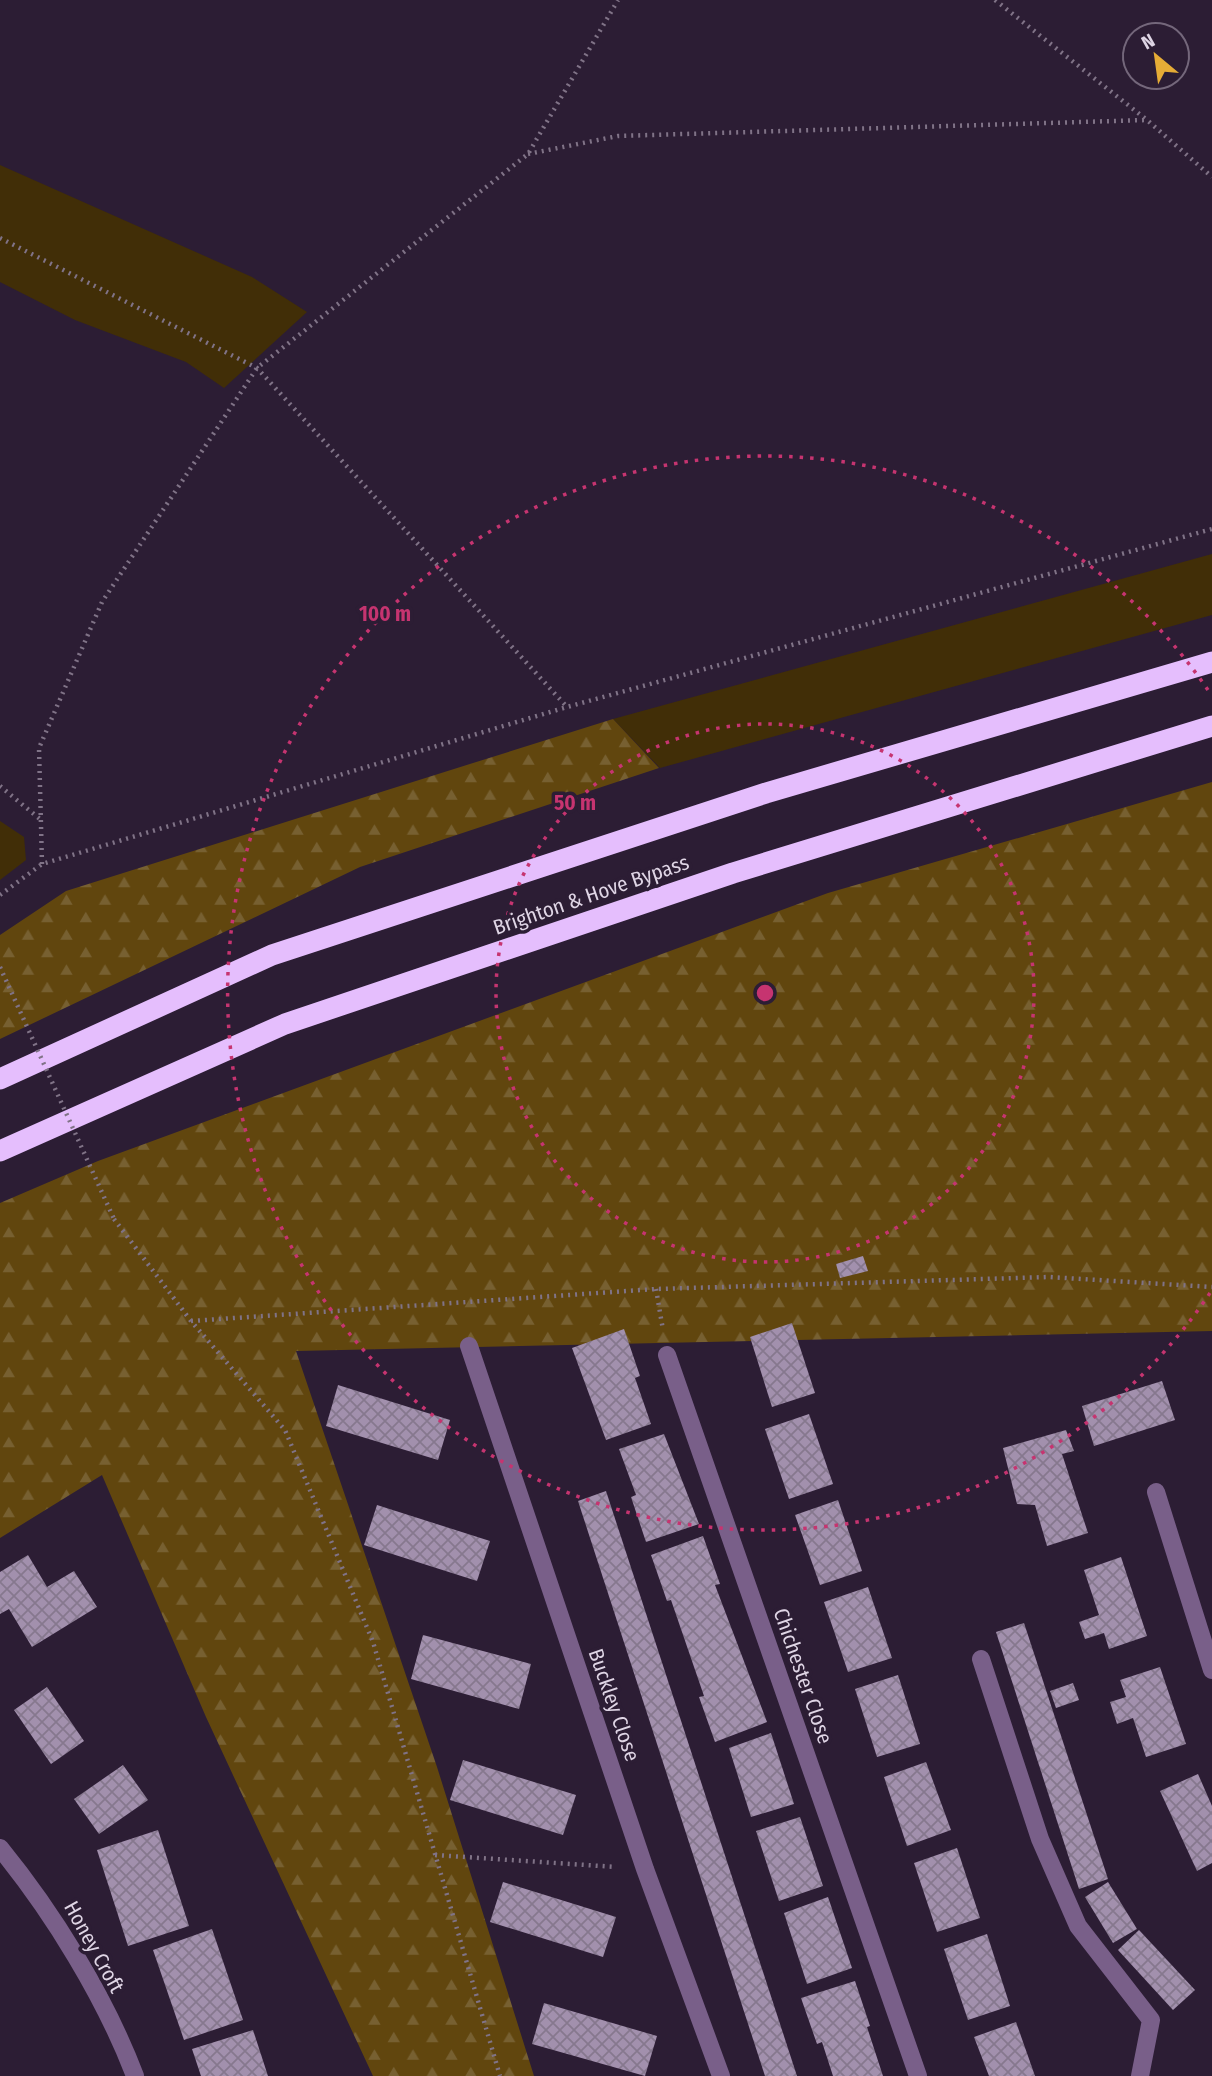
<svg xmlns="http://www.w3.org/2000/svg" width="1212" height="2076" font-family="'Fira Sans Condensed',sans-serif">
<style>
.grass{fill:#412e07}
.forest{fill:url(#forest-firs)}
.building{fill:url(#building-cross-hatch)}
.lines{fill:none;stroke-linecap:round;stroke-linejoin:round}
.path{stroke:#807387;stroke-width:4.5;stroke-dasharray:2 5;stroke-linecap:butt}
.minor{stroke:#795f89;stroke-width:18}
.highway{stroke:#e5befd;stroke-width:21}
.path-bridge{stroke:#807387;stroke-width:4.5;stroke-dasharray:2 5;stroke-linecap:butt}
.ring{fill:none;stroke:#c63470;stroke-width:3.5;stroke-dasharray:3.5 7}
.labels{text-anchor:middle;stroke-width:7;stroke-linejoin:round;paint-order:stroke}
.street-label{font-size:21px;fill:#dfd5e5;stroke:#2c1d34}
.centre{fill:#c63470;stroke:#2c1d34;stroke-width:3.5}
.ring-label{font-size:21px;text-anchor:middle;font-weight:bold;fill:#c63470;stroke:#2c1d34;stroke-width:7;stroke-linejoin:round;paint-order:stroke}
</style>
<defs>
<pattern id="forest-firs" width="22" height="20" patternUnits="userSpaceOnUse" patternTransform="scale(1.75)"><rect width="22" height="20" fill="#61460e"/><path d="M5 1l3.5 6h-7zM16 11l3.5 6h-7z" fill="#776031"/></pattern>
<pattern id="building-cross-hatch" width="8" height="8" patternUnits="userSpaceOnUse" patternTransform="scale(1.75)"><rect width="8" height="8" fill="#a290ad"/><path d="M0 0l8 8M0 8l8-8" fill="none" stroke="#86788e"/></pattern>
</defs>
<rect width="100%" height="100%" fill="#2c1d34"/>
<!-- grass -->
<g class="grass">
<polygon points="0,165 252,277 307,312 224,388 186,362 75,320 0,282"/>
<polygon points="1212,554 1212,615 660,768 613,719"/>
<polygon points="0,821 24,837 26,860 0,880"/>
</g>
<!-- forest -->
<g class="forest">
<polygon points="613,719 659,768 360,867 0,1039 0,935 66,891"/>
<polygon points="1212,782 1212,1331 296,1351 437,1767 534,2076 373,2076 206,1717 102,1475 0,1538 0,1203 98,1161 828,893"/>
</g>
<!-- building -->
<g class="building">
<polygon points="863,1256 868,1271 840,1278 836,1264"/>
<polygon points="792,1323 815,1393 772,1407 750,1337"/>
<polygon points="624,1329 640,1376 635,1378 651,1424 606,1440 572,1348"/>
<polygon points="1162,1381 1175,1420 1094,1446 1082,1406"/>
<polygon points="338,1385 450,1420 438,1460 326,1426"/>
<polygon points="809,1414 833,1484 789,1499 765,1429"/>
<polygon points="1066,1430 1074,1451 1062,1454 1088,1533 1047,1546 1035,1505 1017,1504 1003,1448"/>
<polygon points="664,1434 699,1524 646,1542 631,1497 636,1495 619,1449"/>
<polygon points="606,1491 797,2076 765,2076 578,1501"/>
<polygon points="838,1500 862,1571 820,1585 795,1515"/>
<polygon points="377,1505 490,1541 477,1581 364,1545"/>
<polygon points="703,1536 720,1584 715,1585 767,1722 715,1742 699,1697 704,1696 671,1600 667,1601 651,1555"/>
<polygon points="28,1555 47,1587 74,1571 97,1607 32,1647 9,1609 0,1614 0,1572"/>
<polygon points="1121,1557 1147,1636 1109,1649 1104,1633 1085,1639 1079,1622 1099,1615 1084,1570"/>
<polygon points="868,1587 892,1658 848,1672 824,1602"/>
<polygon points="1024,1623 1108,1879 1079,1889 996,1632"/>
<polygon points="423,1635 531,1664 519,1709 411,1679"/>
<polygon points="1160,1667 1186,1744 1146,1757 1133,1718 1117,1724 1110,1702 1126,1697 1120,1680"/>
<polygon points="898,1675 920,1744 877,1757 855,1689"/>
<polygon points="1073,1683 1079,1700 1056,1708 1050,1691"/>
<polygon points="47,1687 84,1741 51,1764 14,1710"/>
<polygon points="771,1733 794,1804 751,1817 729,1748"/>
<polygon points="463,1760 576,1795 563,1835 450,1800"/>
<polygon points="926,1762 951,1830 907,1846 884,1777"/>
<polygon points="123,1765 148,1800 99,1834 74,1799"/>
<polygon points="1198,1774 1212,1806 1212,1863 1197,1871 1160,1791"/>
<polygon points="800,1817 823,1886 779,1901 756,1831"/>
<polygon points="158,1830 189,1926 128,1946 97,1850"/>
<polygon points="957,1848 980,1918 937,1932 914,1863"/>
<polygon points="503,1882 616,1917 603,1957 490,1922"/>
<polygon points="1108,1882 1137,1929 1113,1943 1085,1897"/>
<polygon points="828,1897 852,1968 807,1984 784,1913"/>
<polygon points="212,1929 243,2020 184,2040 153,1950"/>
<polygon points="1139,1930 1195,1990 1173,2010 1118,1950"/>
<polygon points="987,1934 1010,2006 968,2020 944,1949"/>
<polygon points="855,1981 870,2026 867,2027 883,2076 833,2076 822,2042 817,2044 801,1998"/>
<polygon points="544,2003 657,2036 645,2076 532,2044"/>
<polygon points="1016,2022 1035,2076 989,2076 974,2037"/>
<polygon points="253,2030 268,2076 201,2076 192,2049"/>
</g>
<g class="lines">
<!-- path -->
<g class="path">
<polyline points="995,0 1147,120 1212,177"/>
<polyline points="528,154 618,136 1147,120"/>
<polyline points="0,238 257,368 567,707"/>
<polyline points="0,786 41,820"/>
<polyline points="42,864 39,748 102,602 257,368 528,154 618,0"/>
<polyline points="0,895 42,864 567,707 1212,529"/>
<polyline points="114,1219 191,1321 285,1430 373,1642 500,2076"/>
<polyline points="656,1289 663,1330"/>
<polyline points="191,1321 656,1289 1049,1277 1212,1287"/>
<polyline points="435,1855 616,1867"/>
</g>
<!-- minor -->
<g class="minor">
<polyline points="469,1346 645,1869 721,2076"/>
<polyline points="667,1355 918,2076"/>
<polyline points="1156,1492 1212,1670"/>
<polyline points="981,1659 1040,1839 1078,1926 1151,2020 1140,2076"/>
<path d="M0,1848C53,1913 105,1997 135,2076"/>
</g>
<!-- highway -->
<g class="highway">
<polyline points="0,1079 272,955 766,793 1212,662"/>
<polyline points="0,1151 285,1024 733,873 1212,726"/>
</g>
<!-- path-bridge -->
<polyline class="path-bridge" points="0,967 114,1219"/>
</g>
<!-- distance rings -->
<g class="ring">
<circle cx="765" cy="993" r="269"/>
<path d="M1210 1293A537 537 0 1 1 1210 693"/>
</g>
<g class="labels">
<!-- street labels -->
<g class="street-label">
<text transform="translate(591 895) rotate(-19)" y="7">Brighton &amp; Hove Bypass</text>
<text transform="translate(803 1676) rotate(71)" y="7">Chichester Close</text>
<text transform="translate(614 1705) rotate(71)" y="7">Buckley Close</text>
<text transform="translate(94 1947) rotate(61)" y="7">Honey Croft</text>
</g>
</g>
<circle cx="765" cy="993" r="10" class="centre"/>
<g class="ring-label">
<text x="385" y="621">100 m</text>
<text x="575" y="810">50 m</text>
</g>
<!-- north arrow -->
<g transform="translate(1156 56) rotate(331)"><circle r="33" fill="#2c1d34" stroke="#74677b" stroke-width="2"/>
<path d="M0-5L12 26L0 18L-12 26Z" fill="#e6ac36"/>
<text y="-10" font-size="19" font-weight="bold" text-anchor="middle" fill="#dfd5e5">N</text>
</g>
</svg>
